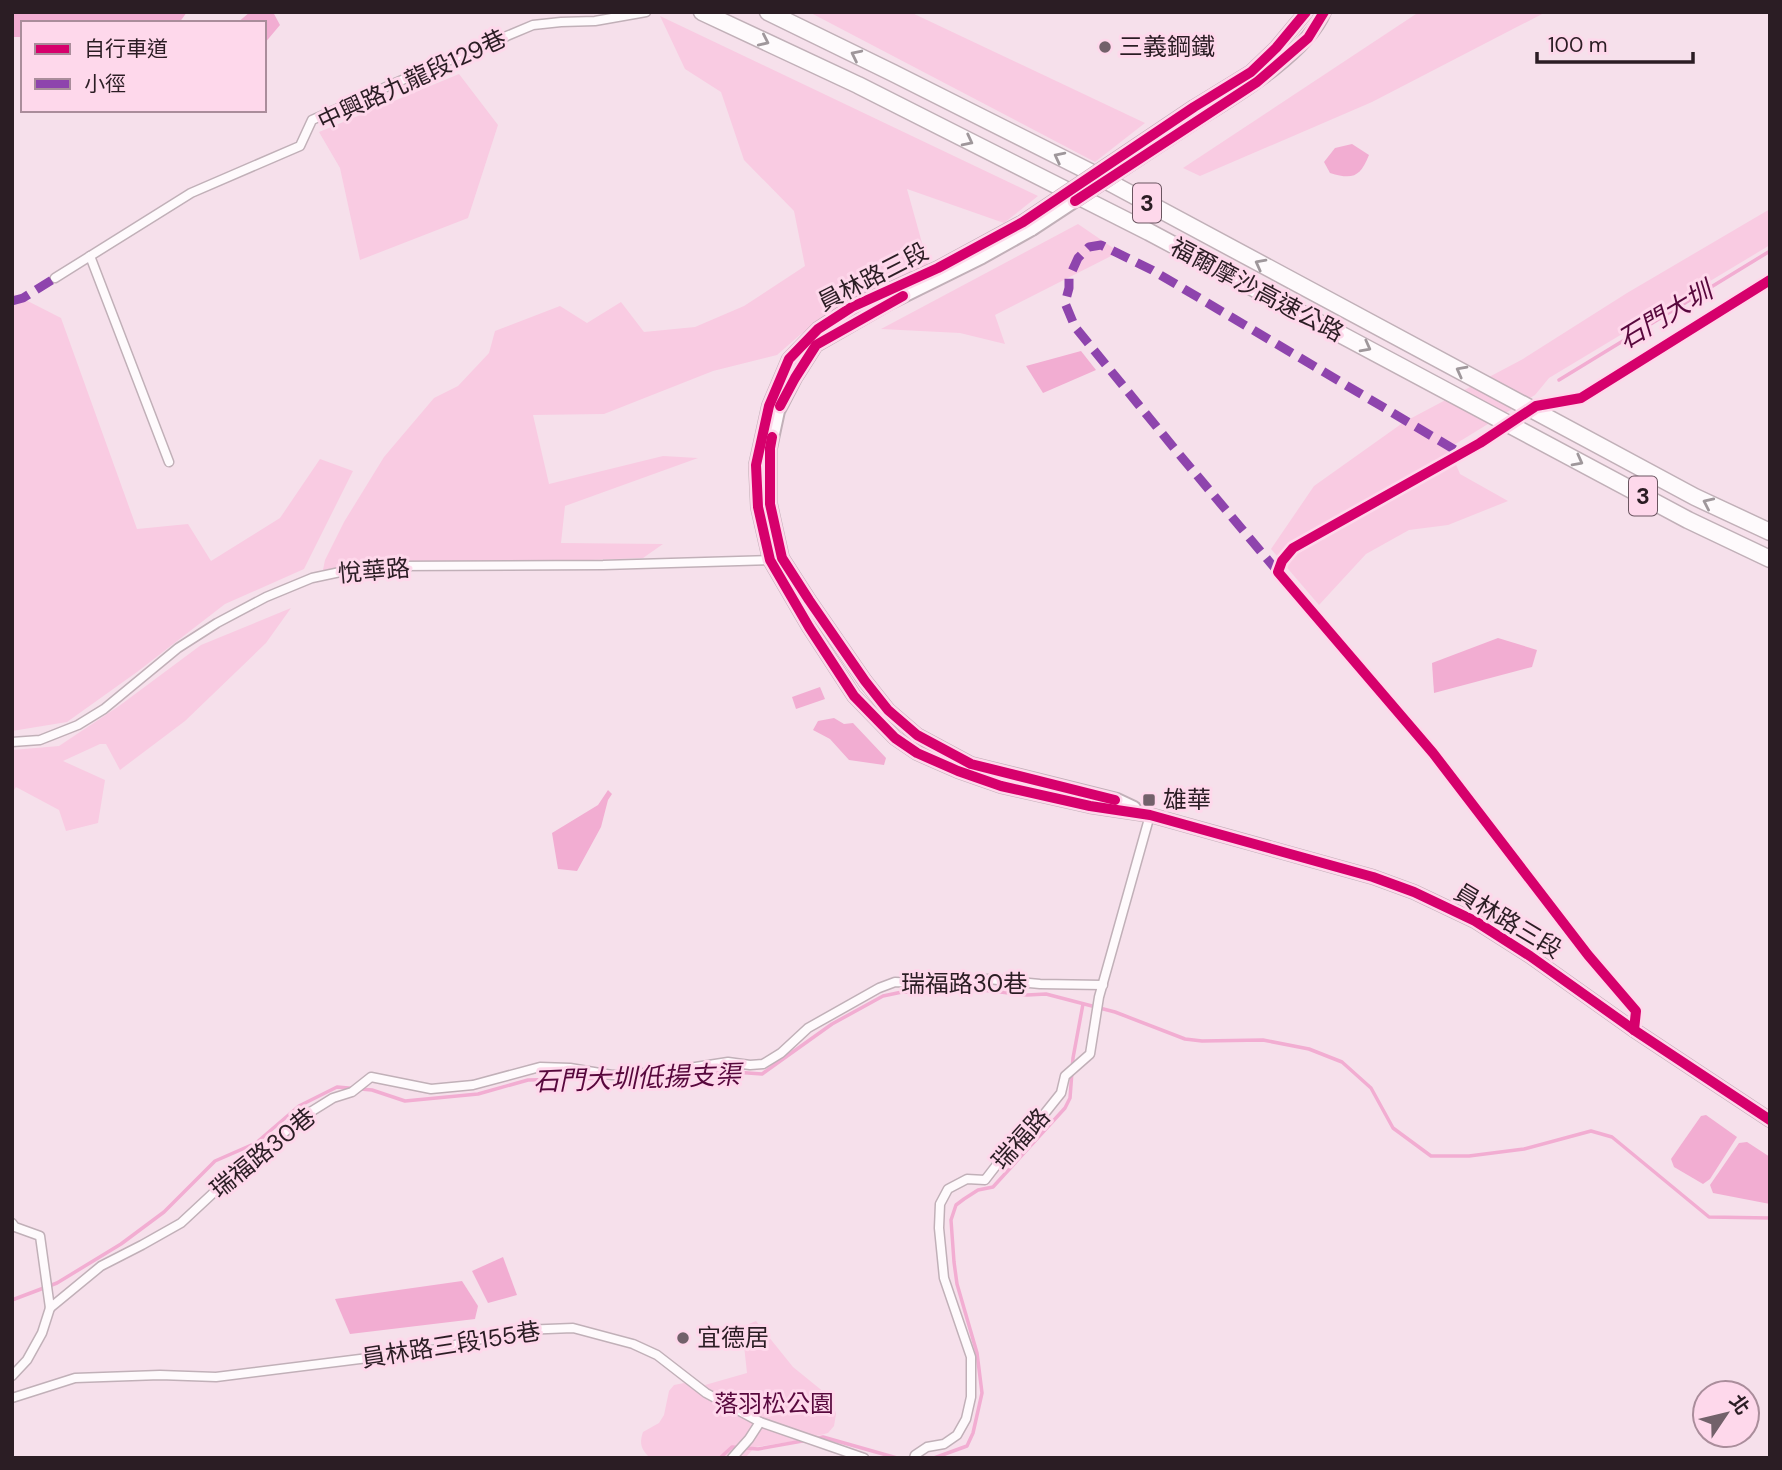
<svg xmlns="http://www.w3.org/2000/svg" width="1782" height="1470" font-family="'DM Sans','Noto Sans TC',sans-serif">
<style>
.green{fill:#f9cbe2}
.water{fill:#f2add2}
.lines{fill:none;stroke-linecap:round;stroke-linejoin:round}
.stream{stroke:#f2add2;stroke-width:3.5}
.minor-casing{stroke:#c1b0b8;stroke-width:11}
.primary-casing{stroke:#c1b0b8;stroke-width:16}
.motorway-casing{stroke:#c1b0b8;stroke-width:19}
.minor{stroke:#fefafc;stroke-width:8}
.primary{stroke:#fefafc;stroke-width:12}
.motorway{stroke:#fefafc;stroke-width:16}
.primary-bridge-casing{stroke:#c1b0b8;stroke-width:16;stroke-linecap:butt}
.primary-bridge{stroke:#fefafc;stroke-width:12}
.quiet{stroke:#8e44ad;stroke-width:9;stroke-dasharray:18 9;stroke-linecap:butt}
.cycleway-casing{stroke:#fed8eb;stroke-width:15}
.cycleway{stroke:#d6006c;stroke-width:10}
.oneway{stroke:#9f979b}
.poi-dot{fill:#72616a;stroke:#fed8eb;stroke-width:2.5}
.labels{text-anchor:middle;stroke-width:6;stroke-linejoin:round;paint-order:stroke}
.shield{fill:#fed8eb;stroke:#6a5560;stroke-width:2}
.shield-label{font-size:23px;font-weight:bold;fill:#2b1d24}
.poi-label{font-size:24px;fill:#2b1d24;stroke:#fed8eb;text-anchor:start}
.street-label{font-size:24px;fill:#2b1d24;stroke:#fed8eb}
.park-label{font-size:24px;fill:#58083d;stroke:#fed8eb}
.water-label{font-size:26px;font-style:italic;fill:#57073c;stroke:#fed8eb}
</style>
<rect width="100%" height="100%" fill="#f6e0eb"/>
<!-- green -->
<g class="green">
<polygon points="809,12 910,12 1145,123 1095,162"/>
<polygon points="1419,12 1546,12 1372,102 1200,176 1183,168"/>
<polygon points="660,16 1038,196 1004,223 907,189 929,268 801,334 777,355 713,371 604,414 533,415 549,484 663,456 698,458 565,506 561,543 663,544 643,558 323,570 325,560 344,522 384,457 434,398 458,386 489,353 495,331 560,306 587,323 621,302 644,332 695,327 744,306 805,266 794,211 744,160 721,92 685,69"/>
<polygon points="459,74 498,125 468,218 360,260 340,168 319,132"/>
<polygon points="1770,209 1770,245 1549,378 1535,395 1449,448 1460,474 1508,501 1448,525 1409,530 1366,554 1319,605 1271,549 1314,486 1404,422 1523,359 1627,293"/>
<polygon points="1078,224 1119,252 995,315 1005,344 960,333 881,329"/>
<polygon points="12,293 61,318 137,529 188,524 211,561 280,518 320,459 353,471 304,569 225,604 137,672 67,722 12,731"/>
<polygon points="291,608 266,643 185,721 120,770 106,744 100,744 63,761 105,780 98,823 66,831 59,810 16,787 12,793 12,750 59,746 119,706 201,645"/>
<path d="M756,1321L793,1367L825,1393L833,1404L836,1414L834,1426L828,1433L802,1440L755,1447L745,1458H650C641,1449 639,1444 643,1432L659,1423L664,1415L669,1391L674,1385L684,1383L705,1385L747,1373L742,1327Z"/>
</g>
<!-- water -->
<g class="water">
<polygon points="12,12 187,12 179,23 23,23 23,37 12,37"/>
<polygon points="250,12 273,12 280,25 264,44 264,23 237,23"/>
<path d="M1352,144L1369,155C1360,177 1353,180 1330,173L1324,162L1335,148Z"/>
<polygon points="1081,351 1096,370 1043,393 1026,366"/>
<polygon points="1498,638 1537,650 1532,667 1434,693 1432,663"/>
<polygon points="820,687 825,699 796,709 792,697"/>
<polygon points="834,718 844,724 853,723 886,758 884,765 849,760 830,739 813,730 818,721"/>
<polygon points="608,790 612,794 608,800 601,827 577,871 558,869 552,833 598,805"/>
<polygon points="1706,1115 1737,1137 1710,1179 1703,1184 1674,1167 1671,1159 1701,1116"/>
<polygon points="1747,1142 1770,1157 1770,1204 1713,1193 1710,1185 1739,1143"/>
<polygon points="503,1257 517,1295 488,1303 472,1271"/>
<polygon points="462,1281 478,1306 475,1319 350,1334 335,1299"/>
</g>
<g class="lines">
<!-- stream -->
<g class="stream">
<polyline points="1559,380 1770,251"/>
<polyline points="663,1076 734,1072 762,1074 832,1024 883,996 902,992 924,993 982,990 1027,995 1046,994 1115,1012 1185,1039 1202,1041 1263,1040 1309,1049 1342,1062 1371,1088 1393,1128 1431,1156 1469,1156 1524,1149 1591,1131 1612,1137 1709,1217 1770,1218"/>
<polyline points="12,1300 57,1283 121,1244 164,1212 215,1161 256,1143 299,1106 337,1087 372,1090 405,1101 478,1094 528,1080 610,1078"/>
<polyline points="815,1439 823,1437 897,1458"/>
<polyline points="720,1458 732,1447 758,1449 808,1440"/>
<polyline points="934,1458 967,1446 973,1433 982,1393 977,1353 957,1284 954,1262 951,1220 956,1205 964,1199 978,1190 993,1187 1065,1108 1070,1098 1073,1058 1083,1004"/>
</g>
<defs>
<g id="minor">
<polyline points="90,256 169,462"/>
<polyline points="55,278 191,193 300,146 312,120 395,83 533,25 561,22 595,21 646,12"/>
<polyline points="12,742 40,740 78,725 104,709 178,648 217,623 266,597 312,578 359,568 390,566 603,565 773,560"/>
<polyline points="12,1223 15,1227 40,1236 50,1308 42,1333 27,1360 12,1376"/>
<polyline points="50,1308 101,1266 142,1245 181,1223 239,1169 282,1135 296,1121 333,1098 352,1092 371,1077 431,1089 473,1085 540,1067 570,1068 612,1075 663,1072 728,1062 750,1065 763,1064 781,1053 808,1028 879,988 895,982 940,984 988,979 1040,984 1103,985"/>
<polyline points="12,1398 75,1378 160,1375 216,1377 432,1350 522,1330 573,1328 633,1344 657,1355 706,1393 760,1422 864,1458"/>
<polyline points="732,1458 749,1439 760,1422"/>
<polyline points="914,1458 915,1455 927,1447 944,1444 957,1435 966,1419 971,1397 971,1357 944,1278 939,1228 940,1204 948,1189 967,1179 985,1180 1022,1132 1045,1113 1061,1093 1065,1076 1090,1054 1099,997 1150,815"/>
</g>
<g id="primary">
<polyline points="1194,107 1251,72 1276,48 1306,12"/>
<path d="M1202,117C1239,94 1307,53 1324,12"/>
<polyline points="1023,222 938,268 852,307 818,329 789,359 769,406 756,465 758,507 770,560 809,627 854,696 895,738 917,753 958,771 1001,786 1090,806 1150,815 1373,877 1414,892 1475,921 1530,956 1634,1030 1770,1120"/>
<polyline points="1032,229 982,257 889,303 816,345 795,378 778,411 770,448 770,504 782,558 809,600 865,681 888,710 917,735 971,764 1117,800 1134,808"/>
</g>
<g id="motorway">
<polyline points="702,12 858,85 1149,232 1688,520 1770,559"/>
<polyline points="768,12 893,73 1090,172 1695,497 1770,532"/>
</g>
</defs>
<!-- minor casing -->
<use href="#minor" class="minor-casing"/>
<!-- primary casing -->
<use href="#primary" class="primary-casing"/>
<!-- motorway casing -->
<use href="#motorway" class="motorway-casing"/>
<!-- minor -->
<use href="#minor" class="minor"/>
<!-- primary -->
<use href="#primary" class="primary"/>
<!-- motorway -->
<use href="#motorway" class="motorway"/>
<defs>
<g id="primary-bridge">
<polyline points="1023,222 1194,107"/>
<polyline points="1032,229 1202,117"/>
</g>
</defs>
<!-- primary-bridge casing -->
<use href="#primary-bridge" class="primary-bridge-casing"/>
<!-- primary-bridge -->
<use href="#primary-bridge" class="primary-bridge"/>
<!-- quiet -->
<g class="quiet">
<polyline points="12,301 23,298 55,278"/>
<polyline points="1278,572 1174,448 1075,327 1065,303 1069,288 1069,278 1078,258 1089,247 1101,245 1152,270 1462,454"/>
</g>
<defs>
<g id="cycleway">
<polyline points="1306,12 1276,48 1251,72 1194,107 1023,222 938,268 852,307 818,329 789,359 769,406 756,465 758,507 770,560 809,627 854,696 895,738 917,753 958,771 1001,786 1090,806 1150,815 1373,877 1414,892 1475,921 1530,956 1634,1030 1770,1120"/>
<polyline points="1075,201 1257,82 1308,38 1324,12"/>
<polyline points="780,406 795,378 816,345 903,296"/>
<polyline points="772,437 770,448 770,504 782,558 809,600 865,681 888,710 917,735 971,764 1115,800"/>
<polyline points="1634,1030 1636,1011 1588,955 1433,753 1278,572 1282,561 1293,548 1480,443 1536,406 1581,398 1770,280"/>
</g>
</defs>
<!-- cycleway casing -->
<use href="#cycleway" class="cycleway-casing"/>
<!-- cycleway -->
<use href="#cycleway" class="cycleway"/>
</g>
<!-- one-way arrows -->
<defs><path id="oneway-chevron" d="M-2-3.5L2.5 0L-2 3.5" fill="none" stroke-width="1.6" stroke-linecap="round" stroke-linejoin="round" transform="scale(1.75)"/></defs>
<g class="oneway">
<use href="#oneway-chevron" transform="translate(764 41) rotate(25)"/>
<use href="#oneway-chevron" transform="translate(856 55) rotate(-154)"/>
<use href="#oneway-chevron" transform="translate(968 141) rotate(27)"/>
<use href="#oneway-chevron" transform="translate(1059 157) rotate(-153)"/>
<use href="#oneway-chevron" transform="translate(1260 264) rotate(-152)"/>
<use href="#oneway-chevron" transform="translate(1366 347) rotate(28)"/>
<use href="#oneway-chevron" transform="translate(1461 371) rotate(-152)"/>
<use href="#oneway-chevron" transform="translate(1578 461) rotate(28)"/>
<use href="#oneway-chevron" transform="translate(1708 503) rotate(-155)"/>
</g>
<!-- markers -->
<g class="poi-dot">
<circle cx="1105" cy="47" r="7"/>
<rect x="1142" y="793" width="14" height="14" rx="3.5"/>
<circle cx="683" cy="1338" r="7"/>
</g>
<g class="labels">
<!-- shield labels -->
<g class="shield">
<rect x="1133" y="183.5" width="28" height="39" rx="5"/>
<rect x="1629" y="476.5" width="28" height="39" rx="5"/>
</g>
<g class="shield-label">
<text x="1147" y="211">3</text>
<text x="1643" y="504">3</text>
</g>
<!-- poi labels -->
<g class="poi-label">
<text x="1119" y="55">三義鋼鐵</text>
<text x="1163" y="808">雄華</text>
<text x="697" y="1346">宜德居</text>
</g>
<!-- street labels -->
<g class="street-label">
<text transform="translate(412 80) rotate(-25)" y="8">中興路九龍段129巷</text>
<text transform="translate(873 277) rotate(-27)" y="8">員林路三段</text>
<text transform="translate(1257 290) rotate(28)" y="8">福爾摩沙高速公路</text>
<text transform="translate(374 571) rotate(-5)" y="8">悅華路</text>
<text transform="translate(1508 921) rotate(31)" y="8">員林路三段</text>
<text x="964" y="992">瑞福路30巷</text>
<text transform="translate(1021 1139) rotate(-48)" y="8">瑞福路</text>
<text transform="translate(263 1153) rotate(-39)" y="8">瑞福路30巷</text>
<text transform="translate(451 1345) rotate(-9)" y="8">員林路三段155巷</text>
</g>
<!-- park labels -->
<g class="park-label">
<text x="774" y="1412">落羽松公園</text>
</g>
<!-- water labels -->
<g class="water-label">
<text transform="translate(1665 315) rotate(-31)" y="9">石門大圳</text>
<text transform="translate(637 1078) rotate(-2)" y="9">石門大圳低揚支渠</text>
</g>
</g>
<!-- border -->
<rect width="1782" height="1470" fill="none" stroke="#2b1d24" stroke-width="28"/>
<!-- legend -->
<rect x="21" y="21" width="245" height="91" fill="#fed8eb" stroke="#aa8d9b" stroke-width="2"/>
<rect x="35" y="44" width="35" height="10" fill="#d6006c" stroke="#aa8d9b" stroke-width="2"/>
<text x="84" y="56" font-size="21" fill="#2b1d24">自行車道</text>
<rect x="35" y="79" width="35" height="10" fill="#8e44ad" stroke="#aa8d9b" stroke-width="2"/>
<text x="84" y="91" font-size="21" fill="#2b1d24">小徑</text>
<!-- north arrow -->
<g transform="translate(1726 1414) rotate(55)"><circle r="33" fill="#fed8eb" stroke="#aa8d9b" stroke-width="2"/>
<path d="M0-5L12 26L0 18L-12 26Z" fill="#72616a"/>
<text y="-10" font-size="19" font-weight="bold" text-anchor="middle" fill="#2b1d24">北</text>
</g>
<!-- scale -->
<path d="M1537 52v10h156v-10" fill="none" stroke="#2b1d24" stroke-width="3.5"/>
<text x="1548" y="52" font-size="21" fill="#2b1d24" stroke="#fed8eb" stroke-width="5" paint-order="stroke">100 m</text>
</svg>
